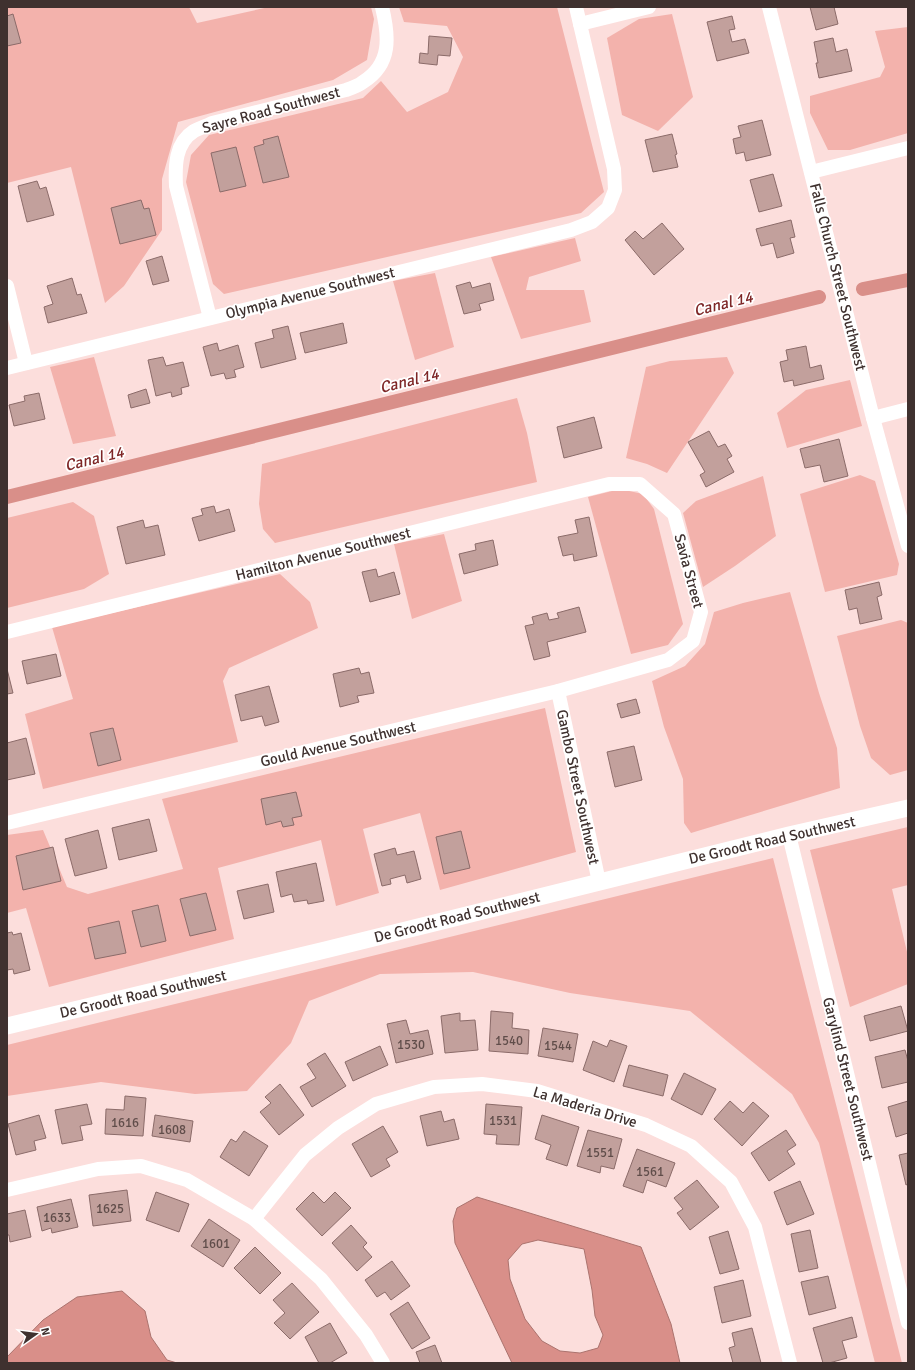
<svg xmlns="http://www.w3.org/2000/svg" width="915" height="1370" font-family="Signika,sans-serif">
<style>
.green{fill:#f3b2ac}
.water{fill:#d98f89;stroke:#ab736e;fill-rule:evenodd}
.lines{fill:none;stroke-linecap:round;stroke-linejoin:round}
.canal{stroke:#d98f89;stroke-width:14}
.building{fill:#c2a09c;stroke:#8b6b69}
.minor{stroke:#fff;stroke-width:14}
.tertiary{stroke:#fff;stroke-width:17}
.labels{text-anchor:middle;stroke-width:3.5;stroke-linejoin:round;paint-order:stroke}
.number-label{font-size:13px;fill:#604d4a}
.street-label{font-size:15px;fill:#3f312f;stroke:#fff}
.water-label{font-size:16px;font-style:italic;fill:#7e2626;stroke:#fff}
</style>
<rect width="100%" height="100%" fill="#fcdedc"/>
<!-- green -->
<g class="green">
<polygon points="7,7 189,7 197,23 269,7 371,7 374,19 367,60 333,80 178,122 162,179 162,230 124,286 105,303 71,167 7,183"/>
<polygon points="399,7 557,7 604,192 581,213 224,294 213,284 186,182 191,155 209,135 363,98 381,81 407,112 448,92 463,57 447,26 404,22"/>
<polygon points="672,14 693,97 658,131 622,115 607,38 639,19"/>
<polygon points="908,27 908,133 850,150 828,150 810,113 810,96 880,77 885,67 875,31"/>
<polygon points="575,238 581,261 529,277 526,290 584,290 591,322 521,339 491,257"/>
<polygon points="435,273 454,347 415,360 393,281"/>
<polygon points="94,357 116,436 73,444 50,367"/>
<polygon points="727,357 734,373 667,473 647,464 626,458 646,367 670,361"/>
<polygon points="850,380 862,426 787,448 777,413 806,390"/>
<polygon points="517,398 527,433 537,482 275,543 263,529 259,504 262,464"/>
<polygon points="860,475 875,481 899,564 897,575 825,592 800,494"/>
<polygon points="763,476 776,536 735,566 703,587 683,513 696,501"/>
<polygon points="620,489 643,494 654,509 683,624 668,645 631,654 588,497"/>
<polygon points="73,502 94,516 109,574 84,589 7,608 7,518"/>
<polygon points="444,534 462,601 412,619 394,544"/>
<polygon points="280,574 310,602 318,628 229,668 223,681 238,742 43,789 25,714 73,699 52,627"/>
<polygon points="790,592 819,693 837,748 840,788 691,833 684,823 683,779 664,727 652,681 685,666 705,644 714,612 743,603"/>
<polygon points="901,620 908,623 908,770 890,775 871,758 860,726 837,636"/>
<polygon points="545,708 576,852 440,890 420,813 363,829 379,893 336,906 321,840 218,868 234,939 49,987 26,908 7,913 7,835 43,830 67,887 88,894 183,869 162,799"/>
<polygon points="908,827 908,885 892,889 908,956 908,984 850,1007 810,850"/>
<polygon points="773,858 902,1363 875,1363 819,1143 792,1094 690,1011 570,993 473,972 380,974 309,1001 291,1043 247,1091 195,1094 101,1082 7,1096 7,1045"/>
</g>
<!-- water -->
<g class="water">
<path d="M477,1197L641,1247L671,1324L680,1363H512L455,1243L453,1221L457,1208ZM538,1240L584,1249L592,1290L595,1316L603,1335L598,1348L580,1353L560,1351L542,1341L525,1319L510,1279L508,1260L522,1244Z"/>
<polygon points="122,1291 145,1311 151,1337 167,1360 177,1363 7,1363 7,1357 43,1320 77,1297"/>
</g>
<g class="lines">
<!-- canal -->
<g class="canal">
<polyline points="863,289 908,280"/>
<polyline points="7,497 819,297"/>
</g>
</g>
<!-- building -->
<g class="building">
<polygon points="810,7 834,7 838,24 816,30"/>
<polygon points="13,14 21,43 7,46 7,16"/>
<polygon points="732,16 735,29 729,30 732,42 745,39 749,53 717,61 707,22"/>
<polygon points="429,36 452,38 450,56 438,55 437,65 419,63 420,53 428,54"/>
<polygon points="833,38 836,52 847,49 852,71 819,78 816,63 818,63 814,42"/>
<polygon points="762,120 771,155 746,161 744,152 736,154 733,139 741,137 738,126"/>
<polygon points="672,134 677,154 675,155 678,167 653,172 645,140"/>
<polygon points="278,136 289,177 263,183 254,147 264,144 263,140"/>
<polygon points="236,147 246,186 220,192 211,153"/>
<polygon points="773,174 782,206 759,212 750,180"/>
<polygon points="37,181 40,189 46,187 54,215 27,222 18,186"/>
<polygon points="141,200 144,209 149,208 156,235 120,244 111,208"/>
<polygon points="791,220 795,237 790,238 794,253 777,258 773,243 761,246 756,229"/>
<polygon points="662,223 684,249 654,275 625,240 635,231 643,239"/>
<polygon points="162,256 169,281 153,285 146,261"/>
<polygon points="72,278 77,295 81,294 87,313 48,323 44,307 53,304 47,286"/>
<polygon points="470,282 472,288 490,283 494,300 479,304 481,310 464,314 456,286"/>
<polygon points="343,323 347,343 305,353 300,333"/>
<polygon points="288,326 296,359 261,368 255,343 274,338 272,330"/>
<polygon points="217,343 219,351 238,345 244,367 234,370 236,377 226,379 224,373 211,376 203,347"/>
<polygon points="806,346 810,368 821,365 824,379 794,386 793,380 784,382 780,362 788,360 786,350"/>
<polygon points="163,357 166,366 183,362 189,386 181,388 182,394 172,397 171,392 156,396 148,360"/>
<polygon points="146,389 150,403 131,408 128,395"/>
<polygon points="39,393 45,419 14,426 9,405 25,401 24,396"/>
<polygon points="594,417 602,448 564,458 557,427"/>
<polygon points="709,431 718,447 725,444 732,456 727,459 734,472 706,487 700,475 705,472 688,442"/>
<polygon points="839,439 848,476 824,482 820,465 805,468 800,449"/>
<polygon points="214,506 216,513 229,509 235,531 199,541 192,518 203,515 201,509"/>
<polygon points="589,517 597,556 574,561 573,554 563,556 558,537 578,533 575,520"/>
<polygon points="143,520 145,528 158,525 165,555 126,564 117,527"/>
<polygon points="493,540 498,565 464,574 459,554 476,550 475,544"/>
<polygon points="376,569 378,577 394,572 400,594 370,602 362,572"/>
<polygon points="879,582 882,595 877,597 882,619 860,624 857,608 849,610 845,590"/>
<polygon points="579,607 586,632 547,642 550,656 534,660 525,626 534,624 532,617 547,613 549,620 559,618 557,613"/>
<polygon points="56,654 61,676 27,684 22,661"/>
<polygon points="359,668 361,674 369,672 374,693 357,696 359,702 340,707 333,674"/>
<polygon points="7,669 13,693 7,694"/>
<polygon points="269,686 279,722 265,726 262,716 241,721 235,695"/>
<polygon points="636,699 640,713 621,718 617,704"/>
<polygon points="113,728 121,760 98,766 90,733"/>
<polygon points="26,738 35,774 7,780 7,743"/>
<polygon points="634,746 642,780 615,787 607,752"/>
<polygon points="296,792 302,816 292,818 294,825 283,827 281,821 266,825 261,799"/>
<polygon points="149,819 157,851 119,860 112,828"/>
<polygon points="98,830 107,868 75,876 65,839"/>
<polygon points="461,831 470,868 444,874 436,837"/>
<polygon points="53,847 61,881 23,890 16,856"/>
<polygon points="395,848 397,855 414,851 421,879 407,883 405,875 390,879 391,884 382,886 374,854"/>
<polygon points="316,863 324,901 308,904 307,900 294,902 292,894 281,897 276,872"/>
<polygon points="268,884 274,912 244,919 237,891"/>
<polygon points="206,893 216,930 190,936 180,899"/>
<polygon points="158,905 166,941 141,947 132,911"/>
<polygon points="119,921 126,953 95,959 88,928"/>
<polygon points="12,932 13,935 21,933 30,970 14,974 13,969 7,970 7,933"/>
<polygon points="901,1006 908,1031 870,1041 864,1016"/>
<polygon points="491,1011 513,1013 512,1028 529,1030 528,1054 489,1051"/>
<polygon points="460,1013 460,1021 475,1020 478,1050 445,1053 441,1016"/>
<polygon points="406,1020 410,1034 428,1030 433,1054 396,1063 387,1024"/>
<polygon points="543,1028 578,1034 573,1062 538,1056"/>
<polygon points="610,1040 627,1046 614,1082 583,1070 593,1041 607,1047"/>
<polygon points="380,1046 388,1065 353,1081 345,1062"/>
<polygon points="905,1050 908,1061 908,1082 882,1088 875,1057"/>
<polygon points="325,1053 346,1086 312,1107 300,1087 316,1078 307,1064"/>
<polygon points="629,1065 668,1075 663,1096 623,1086"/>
<polygon points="684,1073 716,1089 702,1115 671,1099"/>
<polygon points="280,1084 304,1115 279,1135 260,1112 271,1103 265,1097"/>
<polygon points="125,1096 146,1098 143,1136 105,1134 106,1109 124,1110"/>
<polygon points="730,1101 743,1113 753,1102 769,1116 742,1146 714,1119"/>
<polygon points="908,1101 908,1133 896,1137 888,1107"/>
<polygon points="87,1104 92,1124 80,1126 83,1140 62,1144 55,1110"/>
<polygon points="486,1104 522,1107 519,1145 496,1144 497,1135 484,1134"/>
<polygon points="441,1111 444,1122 454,1119 459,1139 427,1146 420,1116"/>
<polygon points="39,1115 46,1138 34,1141 36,1150 16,1155 8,1124"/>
<polygon points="155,1115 193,1121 190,1142 152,1136"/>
<polygon points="542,1115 579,1127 567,1166 546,1159 551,1145 535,1139"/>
<polygon points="383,1126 398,1152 386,1159 390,1166 371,1177 352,1144"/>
<polygon points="588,1130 622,1139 614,1169 601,1166 600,1173 577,1166"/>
<polygon points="786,1130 796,1145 787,1151 795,1164 769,1181 751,1153"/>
<polygon points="244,1131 268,1146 249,1176 220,1157 231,1139 236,1142"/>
<polygon points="637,1149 675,1163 666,1187 647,1180 643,1193 623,1186"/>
<polygon points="908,1153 908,1184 906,1185 899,1155"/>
<polygon points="697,1180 719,1207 690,1230 677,1213 683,1209 674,1198"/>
<polygon points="800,1181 814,1214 787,1225 774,1192"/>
<polygon points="127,1190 131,1221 93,1226 89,1195"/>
<polygon points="156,1192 189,1204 179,1232 146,1220"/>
<polygon points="313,1192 324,1203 335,1192 351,1208 322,1236 296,1209"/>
<polygon points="71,1199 78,1227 52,1233 51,1228 42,1231 37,1207"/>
<polygon points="25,1210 31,1237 10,1242 9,1235 7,1235 7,1214"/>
<polygon points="209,1219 240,1240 223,1267 191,1246"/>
<polygon points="351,1225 367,1243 363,1247 372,1257 357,1271 332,1243"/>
<polygon points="810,1230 818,1268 799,1272 791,1234"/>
<polygon points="728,1231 739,1269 720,1274 709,1237"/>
<polygon points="255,1247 281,1273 260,1294 234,1268"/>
<polygon points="392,1261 410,1286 391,1300 385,1292 377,1297 365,1280"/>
<polygon points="828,1276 836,1308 809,1315 801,1282"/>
<polygon points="743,1280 751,1316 722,1323 714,1287"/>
<polygon points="292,1283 319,1312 290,1339 274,1323 285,1313 273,1300"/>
<polygon points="408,1302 430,1338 412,1349 390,1314"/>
<polygon points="852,1317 857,1337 842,1341 847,1358 829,1363 823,1363 813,1328"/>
<polygon points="330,1323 347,1353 330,1363 319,1363 305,1337"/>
<polygon points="752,1328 761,1363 733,1363 729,1348 735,1346 732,1333"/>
<polygon points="435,1345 442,1363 420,1363 416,1352"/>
</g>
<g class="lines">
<!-- minor -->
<g class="minor">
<polyline points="769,7 873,418 908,546"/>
<polyline points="580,24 649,7"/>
<polyline points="811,172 908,148"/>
<polyline points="7,286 26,363"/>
<path d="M210,318L176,186C175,166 175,143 194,131C200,128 206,126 212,123L346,90C352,88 358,86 363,82C392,64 389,36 382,7"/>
<polyline points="7,368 571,230 592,222 608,208 615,190 614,169 576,7"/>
<polyline points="873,418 908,409"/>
<polyline points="7,632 609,484 640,484 674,514 701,612 693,641 668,660 558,691 7,823"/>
<polyline points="558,691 599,882"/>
<polyline points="789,835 908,1323"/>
<polyline points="7,1190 98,1169 141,1166 187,1180 254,1219 321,1279 366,1335 383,1363"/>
<polyline points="254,1219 305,1155 338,1128 376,1104 434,1087 482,1084 537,1091 646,1125 691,1146 731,1182 755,1227 790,1363"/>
</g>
<!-- tertiary -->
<polyline class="tertiary" points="7,1026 325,950 789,835 908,808"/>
</g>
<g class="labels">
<!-- number labels -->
<g class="number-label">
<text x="509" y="1045">1540</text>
<text x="411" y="1049">1530</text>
<text x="558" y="1050">1544</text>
<text x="503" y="1125">1531</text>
<text x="125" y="1127">1616</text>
<text x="172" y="1134">1608</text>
<text x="600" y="1157">1551</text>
<text x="650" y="1176">1561</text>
<text x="110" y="1213">1625</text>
<text x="57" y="1222">1633</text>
<text x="216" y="1248">1601</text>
</g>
<!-- street labels -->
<g class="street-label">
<text transform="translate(271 110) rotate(-15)" y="5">Sayre Road Southwest</text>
<text transform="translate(838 277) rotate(76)" y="5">Falls Church Street Southwest</text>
<text transform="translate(310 293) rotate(-14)" y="5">Olympia Avenue Southwest</text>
<text transform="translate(323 554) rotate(-14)" y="5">Hamilton Avenue Southwest</text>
<text transform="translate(689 571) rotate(75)" y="5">Savia Street</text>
<text transform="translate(338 744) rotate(-13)" y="5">Gould Avenue Southwest</text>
<text transform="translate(578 787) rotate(78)" y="5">Gambo Street Southwest</text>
<text transform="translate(772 840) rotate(-13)" y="5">De Groodt Road Southwest</text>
<text transform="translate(457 917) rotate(-14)" y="5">De Groodt Road Southwest</text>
<text transform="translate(143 994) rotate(-13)" y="5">De Groodt Road Southwest</text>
<text transform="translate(848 1079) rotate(76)" y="5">Garylind Street Southwest</text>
<text transform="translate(585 1107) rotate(17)" y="5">La Maderia Drive</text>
</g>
<!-- water labels -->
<g class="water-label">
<text transform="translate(723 303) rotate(-14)" y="6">Canal 14</text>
<text transform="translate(409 380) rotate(-14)" y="6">Canal 14</text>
<text transform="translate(94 458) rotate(-14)" y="6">Canal 14</text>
</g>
</g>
<!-- border -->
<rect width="915" height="1370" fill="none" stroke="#3f312f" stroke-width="16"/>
<!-- north arrow -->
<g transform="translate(36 1334) rotate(76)" stroke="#ffffff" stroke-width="3" paint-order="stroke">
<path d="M0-3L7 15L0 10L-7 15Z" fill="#3f312f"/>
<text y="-6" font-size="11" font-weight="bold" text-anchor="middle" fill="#3f312f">N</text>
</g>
</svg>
